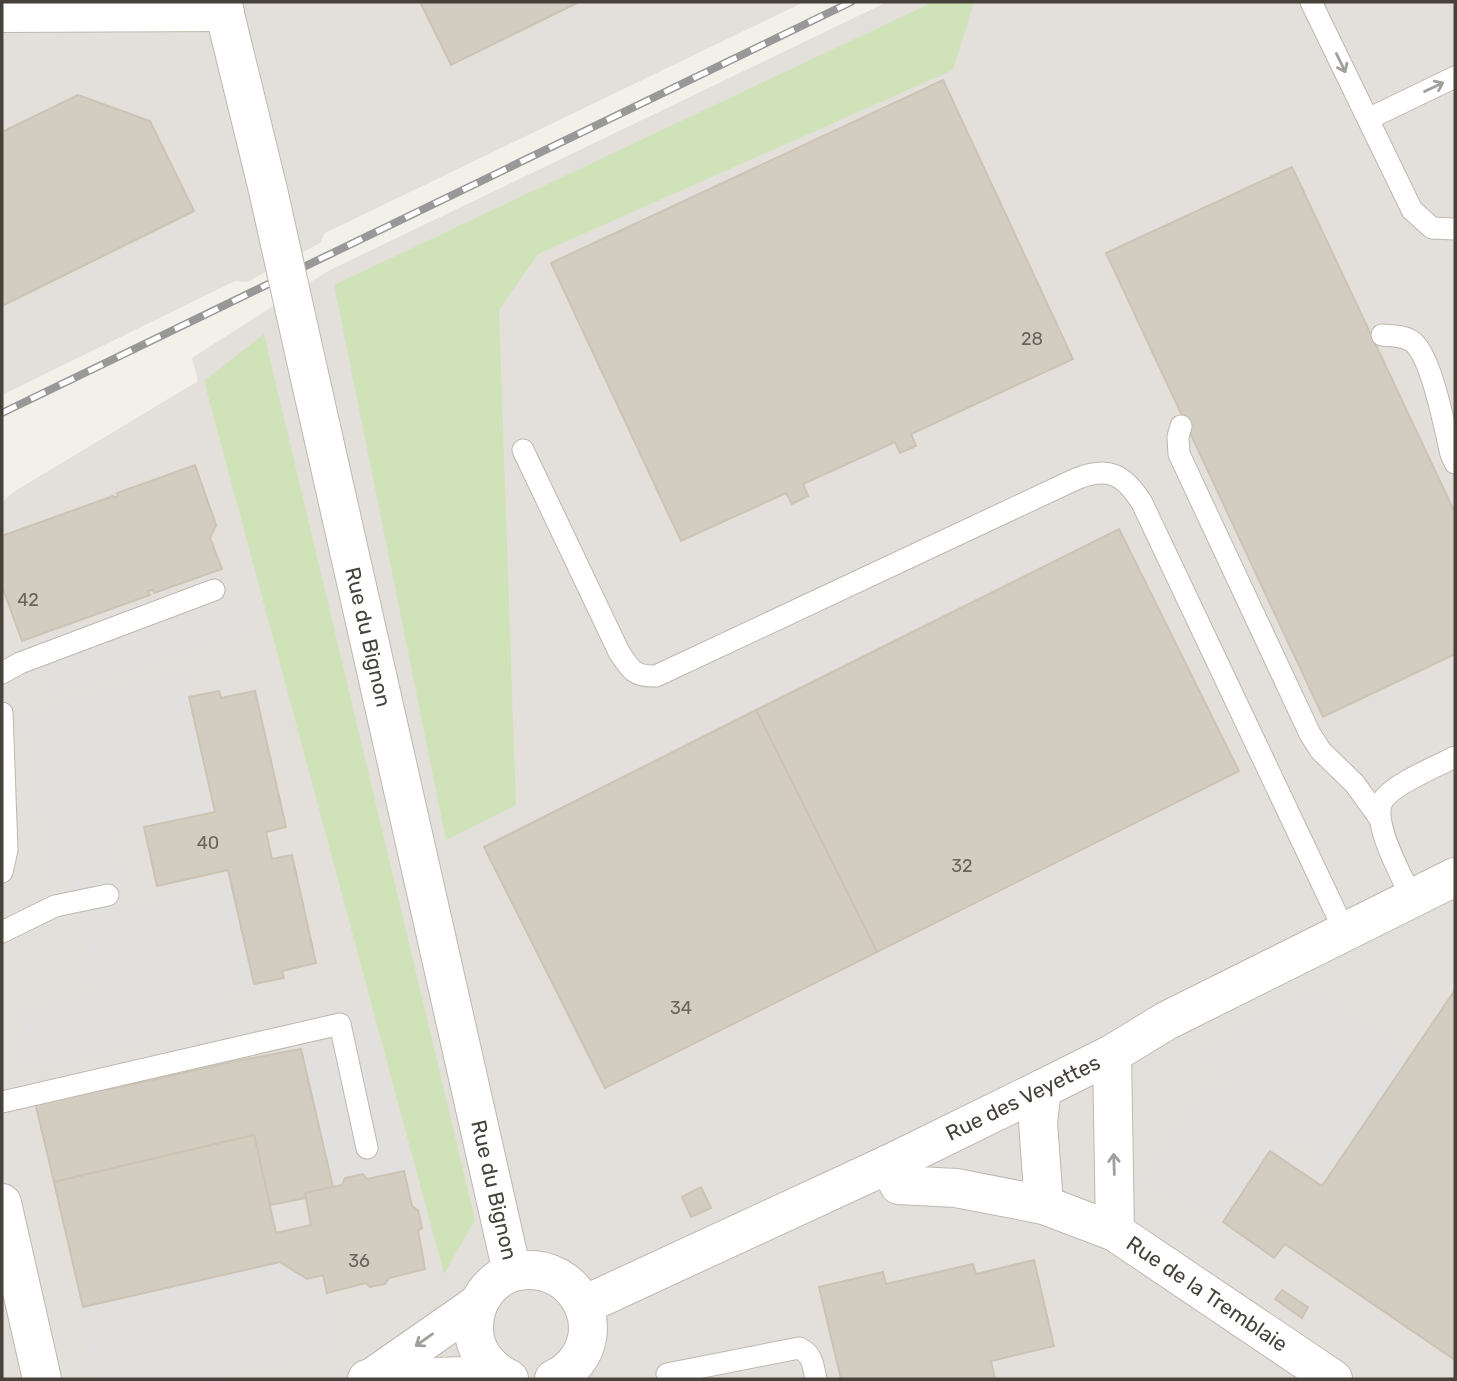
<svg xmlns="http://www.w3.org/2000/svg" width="1457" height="1381" font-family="Rubik,sans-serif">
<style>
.industrial{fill:#e3dfdb}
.green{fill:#d0e3b8}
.parking{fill:#e2e0de}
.building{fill:#d3ccc1;stroke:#cdc3b5;stroke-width:2}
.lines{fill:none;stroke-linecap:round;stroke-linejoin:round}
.service-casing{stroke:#beb8ae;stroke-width:23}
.minor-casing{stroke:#beb8ae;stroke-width:40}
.tertiary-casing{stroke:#beb8ae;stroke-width:40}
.service{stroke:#fff;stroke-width:21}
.minor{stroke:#fff;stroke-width:38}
.tertiary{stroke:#fff;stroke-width:38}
.rail-casing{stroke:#989898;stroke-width:8}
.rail{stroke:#fff;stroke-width:5;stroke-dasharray:16;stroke-linecap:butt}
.tertiary-bridge-casing{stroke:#beb8ae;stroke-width:40;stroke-linecap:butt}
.tertiary-bridge{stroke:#fff;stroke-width:38}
.oneway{stroke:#a2a09c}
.labels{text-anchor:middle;stroke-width:5;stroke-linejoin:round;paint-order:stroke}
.number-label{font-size:18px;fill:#69645b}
.street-label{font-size:21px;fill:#464139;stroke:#fff}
</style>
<rect width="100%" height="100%" fill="#f3f0ea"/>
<!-- industrial -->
<g class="industrial">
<polygon points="2,2 804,2 325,233 320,243 247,282 235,281 2,395"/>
<polygon points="887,2 1455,2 1455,1379 2,1379 2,502 15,491 198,381 192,358 328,271"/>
</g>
<!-- green -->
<g class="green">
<polygon points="933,2 974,2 953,70 538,254 499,310 516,805 446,840 334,285"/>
<polygon points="264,334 475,1220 444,1274 204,381"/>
</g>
<!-- parking -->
<g class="parking">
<polygon points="243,599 253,627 56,693 47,664"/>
<polygon points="182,673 215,812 108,834 124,912 231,884 254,984 225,992 232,1024 30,1067 19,1013 97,995 79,916 72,876 58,878 26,715"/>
<polygon points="1310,991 1409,1057 1322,1186 1318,1148 1275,1136 1270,1151 1223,1222 1179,1196 1146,1180 1210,1085 1229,1099 1237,1093 1208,1052 1251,1023"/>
<polygon points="366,1001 412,1169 367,1179 362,1174 345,1178 342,1185 333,1187 301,1049 297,1020"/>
<polygon points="280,1262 307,1279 323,1275 336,1349 203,1379 95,1379 83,1307"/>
</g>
<!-- building -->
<g class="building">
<polygon points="420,2 579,2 451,65"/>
<polygon points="943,80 1073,359 911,434 916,446 900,453 895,442 803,484 808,496 792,504 786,493 681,541 551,263"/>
<polygon points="78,95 150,121 194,211 2,306 2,132"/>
<polygon points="1292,167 1455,513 1455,654 1323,717 1106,253"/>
<polygon points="195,465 216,525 210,538 222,569 154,593 153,590 148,591 150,595 22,641 2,586 2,536 113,496 114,498 118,496 117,493"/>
<polygon points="1119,529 1239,771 877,952 756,710"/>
<polygon points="219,691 221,698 255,691 286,827 266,832 272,859 292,855 316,963 282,971 284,978 254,984 228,870 157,886 144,827 215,812 189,697"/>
<polygon points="756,710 877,952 605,1088 484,847"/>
<polygon points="1455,990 1455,1360 1285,1244 1274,1258 1223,1222 1270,1151 1322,1186"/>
<polygon points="301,1049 333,1187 305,1193 306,1198 270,1205 254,1135 54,1182 35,1102 134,1084 236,1061"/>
<polygon points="254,1135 276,1233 311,1225 305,1193 342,1185 345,1178 363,1174 367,1179 404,1171 412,1206 418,1210 422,1228 418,1231 425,1269 389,1278 385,1284 370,1287 366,1283 327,1293 323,1275 307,1279 280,1262 83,1307 54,1182"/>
<polygon points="701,1187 711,1208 691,1217 682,1197"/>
<polygon points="1034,1260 1054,1346 991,1361 995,1379 841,1379 819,1287 883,1272 886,1284 973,1264 976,1274"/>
<polygon points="1282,1290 1308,1307 1302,1318 1275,1299"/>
</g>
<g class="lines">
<defs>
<g id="service">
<polyline points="1311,2 1412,210 1432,228 1455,229"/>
<polyline points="1368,119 1455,77"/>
<path d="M1382,335C1392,336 1404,335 1413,342C1432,358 1445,429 1451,454L1455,463"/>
<polyline points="1181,426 1178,437 1179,454 1310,734 1321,751 1355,784 1380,819"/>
<path d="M523,450L619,652C630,669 634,677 656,676L1076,479C1108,466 1124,474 1142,503L1345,932"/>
<polyline points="2,673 20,663 214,590"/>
<polyline points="2,713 7,850 2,872"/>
<path d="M1412,898C1402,877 1372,824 1382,802C1389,786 1439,765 1455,757"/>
<polyline points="2,932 55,906 108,895"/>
<polyline points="2,1102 340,1024 367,1148"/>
<path d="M667,1374L799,1348C813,1354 813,1366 816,1379"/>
</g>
<g id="minor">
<polyline points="2,13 225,12"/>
<polyline points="1112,1054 1115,1232"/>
<polyline points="1042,1089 1038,1122 1044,1205"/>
<polyline points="889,1164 899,1185 956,1188 1044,1205 1115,1232 1333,1379"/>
<polyline points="2,1203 42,1379"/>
<polyline points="367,1379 500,1375"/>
<polyline points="370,1379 479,1303"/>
</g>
<g id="tertiary">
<polyline points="222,2 268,190"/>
<polyline points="309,374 512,1272"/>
<polyline points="584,1305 889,1164 1042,1089 1112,1054 1166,1021 1455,877"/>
<path d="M509,1379C490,1370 474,1352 474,1329C474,1310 480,1295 495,1282C502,1276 511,1272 519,1271C577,1261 613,1333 567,1371C564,1374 558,1377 554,1379"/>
</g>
</defs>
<!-- service casing -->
<use href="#service" class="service-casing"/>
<!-- minor casing -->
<use href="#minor" class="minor-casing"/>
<!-- tertiary casing -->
<use href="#tertiary" class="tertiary-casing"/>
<!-- service -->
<use href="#service" class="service"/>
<!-- minor -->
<use href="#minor" class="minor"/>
<!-- tertiary -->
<use href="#tertiary" class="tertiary"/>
<defs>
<polyline id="rail" points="2,413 851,2"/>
</defs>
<!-- rail casing -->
<use href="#rail" class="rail-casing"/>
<!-- rail -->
<use href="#rail" class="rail"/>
<defs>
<polyline id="tertiary-bridge" points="268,190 309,374"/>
</defs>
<!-- tertiary-bridge casing -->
<use href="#tertiary-bridge" class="tertiary-bridge-casing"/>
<!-- tertiary-bridge -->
<use href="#tertiary-bridge" class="tertiary-bridge"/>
</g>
<!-- one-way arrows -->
<defs><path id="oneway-shaft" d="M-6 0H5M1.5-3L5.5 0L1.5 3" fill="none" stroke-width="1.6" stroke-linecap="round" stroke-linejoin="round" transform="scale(1.75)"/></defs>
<g class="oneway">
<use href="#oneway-shaft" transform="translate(1341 63) rotate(64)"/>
<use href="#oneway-shaft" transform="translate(1434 87) rotate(-25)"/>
<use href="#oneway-shaft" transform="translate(1114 1164) rotate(-92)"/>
<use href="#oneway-shaft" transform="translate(424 1340) rotate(145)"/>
</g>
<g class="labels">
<!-- number labels -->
<g class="number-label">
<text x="1032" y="345">28</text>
<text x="28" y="606">42</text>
<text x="208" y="849">40</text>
<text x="962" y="872">32</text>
<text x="681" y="1014">34</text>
<text x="359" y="1267">36</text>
</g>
<!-- street labels -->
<g class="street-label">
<text transform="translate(368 637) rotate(77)" y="7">Rue du Bignon</text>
<text transform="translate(1023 1098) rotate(-26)" y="7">Rue des Veyettes</text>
<text transform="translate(494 1190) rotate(77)" y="7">Rue du Bignon</text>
<text transform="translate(1207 1294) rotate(34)" y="7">Rue de la Tremblaie</text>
</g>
</g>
<!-- border -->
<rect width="1457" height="1381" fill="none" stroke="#464139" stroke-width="7"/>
</svg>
